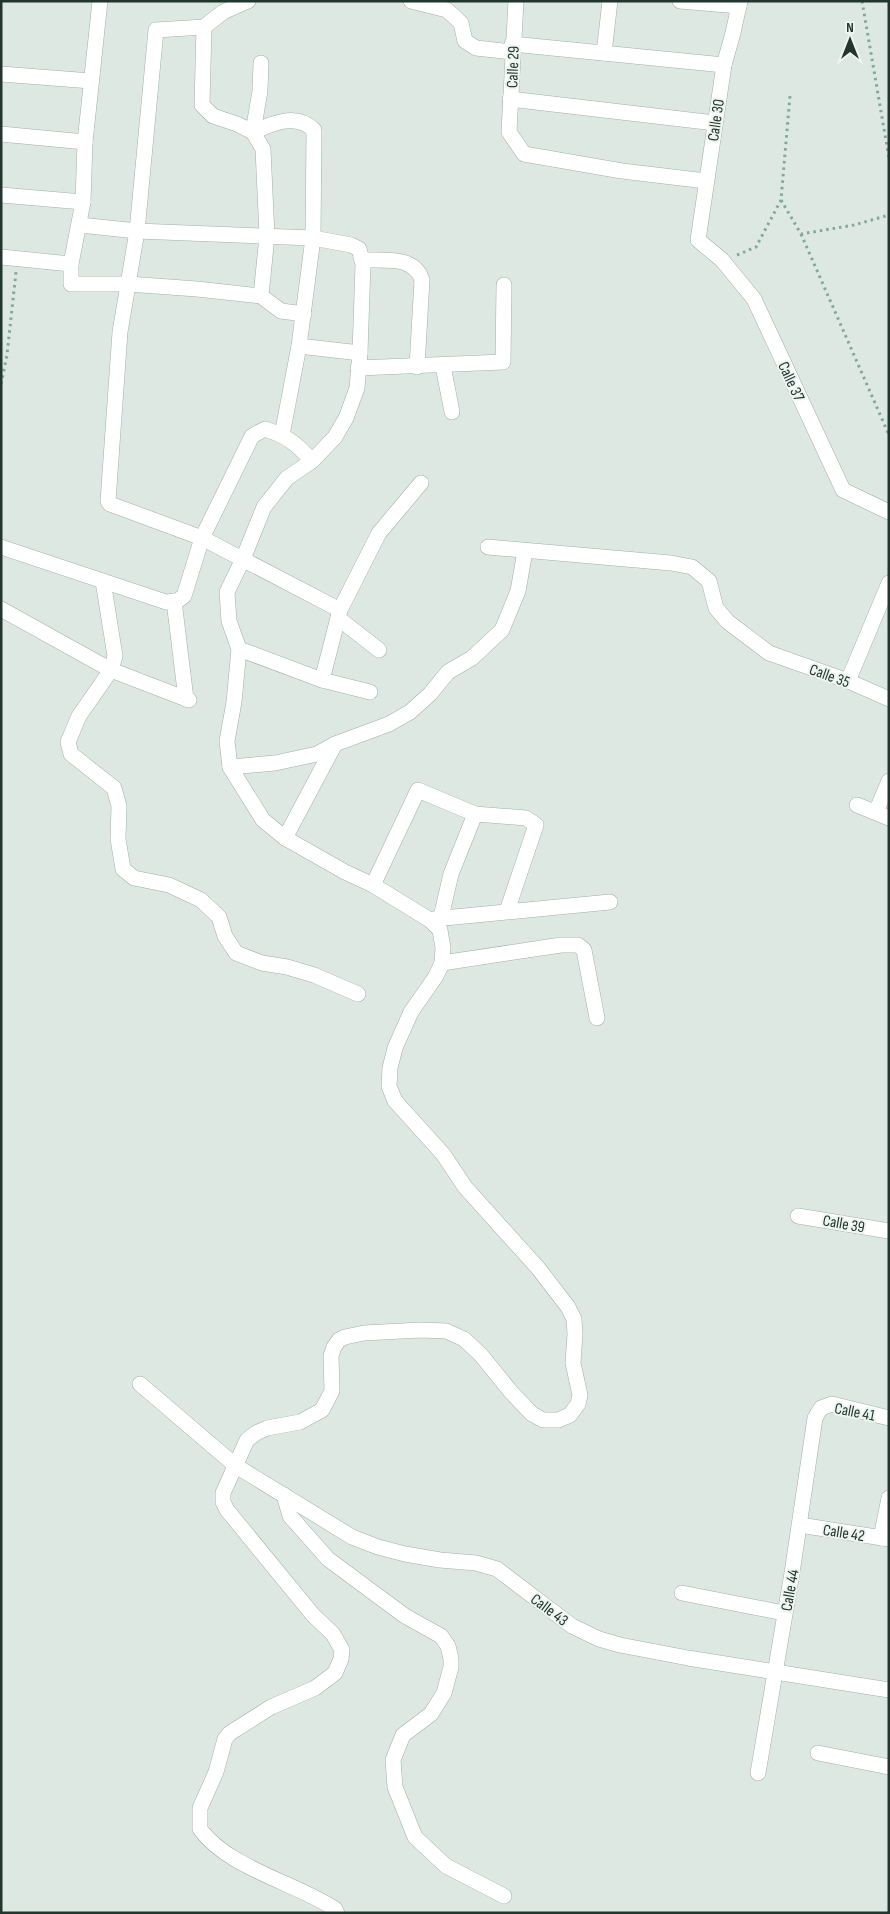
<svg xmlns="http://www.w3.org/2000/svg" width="890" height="1914" font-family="'Sofia Sans Condensed',sans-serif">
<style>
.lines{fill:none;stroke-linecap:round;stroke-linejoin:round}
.street-casing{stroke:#a2afa9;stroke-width:16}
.path{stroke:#81a99a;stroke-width:3;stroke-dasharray:2.5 4;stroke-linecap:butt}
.street{stroke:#fff;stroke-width:15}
.labels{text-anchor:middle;stroke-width:4;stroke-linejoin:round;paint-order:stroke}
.street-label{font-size:16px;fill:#21362f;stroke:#eef5f1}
</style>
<rect width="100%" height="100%" fill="#dee8e3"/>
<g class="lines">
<defs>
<g id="street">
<polyline points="100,1 85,142 83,202 71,264 71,284 128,284 197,289 261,296 281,311 304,314"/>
<polyline points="248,1 223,12 204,27 156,30 137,231 120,332 108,501 110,504 202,538 340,610"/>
<polyline points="411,1 447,10 461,23 465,41 476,48 512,52"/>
<polyline points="516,1 509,132 524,154 622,171 706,181"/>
<polyline points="680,1 739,6"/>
<polyline points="740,1 733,33 724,65 698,240 722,260 754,299 843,490 889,512"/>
<polyline points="204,27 202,105 213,116 237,124 253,132 263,149 267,236 261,296"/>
<polyline points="512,44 724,65"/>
<polyline points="604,53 610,1"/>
<polyline points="1,74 91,81"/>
<polyline points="510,99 715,123"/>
<path d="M253,132C271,124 296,112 314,130L313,238L299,346L282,435"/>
<polyline points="253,132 260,91 261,63"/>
<polyline points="1,134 85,142"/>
<polyline points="1,195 83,202"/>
<path d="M80,225L137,231L313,238L351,245L359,249L363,264L360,353L357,388L346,418L335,437L312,461L287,478L264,507L243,559L227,592L229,621L239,649L234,702L227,741L230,767L263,820L285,838L345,872L373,885L430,920L440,930L443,948L442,963L436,976L411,1012L395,1048L390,1068L389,1086L395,1101L443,1154L465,1187L538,1268L568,1307L574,1319L575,1334L573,1363L580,1395L578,1404L570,1415L558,1420H543L532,1414L511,1392L481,1355L464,1339L446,1331L421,1330L364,1333L345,1337L339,1340L334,1347L331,1356L332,1391L322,1410L300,1422L267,1428L256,1433L247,1440L223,1493V1502L227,1510L313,1615L333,1634L342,1650L341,1659L335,1673L315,1688L271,1707L230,1733L225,1739L216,1772L200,1808V1829C228,1868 296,1883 335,1909L337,1913"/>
<polyline points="1,257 71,264"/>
<path d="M362,260C384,261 414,255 422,280L417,367"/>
<polyline points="299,346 360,353"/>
<polyline points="443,366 452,412"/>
<polyline points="358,368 503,362 504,285"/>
<path d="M1,547L166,602L177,601L184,596L202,538L252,436L265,429C287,436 297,444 312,461"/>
<polyline points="488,547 671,563 692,567 709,581 716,608 728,622 769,653 848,681 889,699"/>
<polyline points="103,581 115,656 111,670 79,716 68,742 71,754 114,788 119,806 118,839 123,869 134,878 169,885 201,900 219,917 225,936 236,953 262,963 287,967 314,975 358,994"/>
<polyline points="174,601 186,699"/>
<polyline points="1,609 111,670 189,700"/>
<polyline points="338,618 379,650"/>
<polyline points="239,649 322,680 340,610 379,533 421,483"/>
<polyline points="322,680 370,692"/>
<polyline points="848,681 889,583"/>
<polyline points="230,767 275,763 317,754 335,744"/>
<polyline points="857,805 889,818"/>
<polyline points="876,812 889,781"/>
<polyline points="285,838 335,744 389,724 410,712 430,694 448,672 472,658 502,630 518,591 525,551"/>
<polyline points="373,885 418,790 475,814"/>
<polyline points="441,917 451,874 475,814 526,818 536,825 507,911"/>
<polyline points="434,919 610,902"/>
<polyline points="442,963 561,945 578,945 584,950 597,1018"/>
<polyline points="798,1216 889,1231"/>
<polyline points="140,1384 236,1466 352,1537 378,1547 405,1554 440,1560 476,1563 497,1569 572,1626 599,1639 620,1645 688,1658 889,1690"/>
<polyline points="284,1495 290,1516 328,1559 405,1616 441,1636 448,1646 451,1659 451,1667 444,1693 431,1714 403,1735 393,1760 395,1787 415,1837 446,1866 504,1896"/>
<polyline points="800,1525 889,1539"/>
<polyline points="881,1538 889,1498"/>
<polyline points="682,1593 784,1613"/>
<polyline points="818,1753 889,1767"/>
<polyline points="758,1773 792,1573 815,1418 821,1408 832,1404 889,1418"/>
</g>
</defs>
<!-- street casing -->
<use href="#street" class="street-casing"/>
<!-- path -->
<g class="path">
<polyline points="862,1 889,158"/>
<polyline points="781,200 801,234 854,225 889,215"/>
<polyline points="801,234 889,435"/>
<polyline points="737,255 756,247 781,200 790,96"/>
<polyline points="1,384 7,355 16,272"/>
</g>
<!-- street -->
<use href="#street" class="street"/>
</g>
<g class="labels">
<!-- street labels -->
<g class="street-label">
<text transform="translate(512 67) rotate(-88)" y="6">Calle 29</text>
<text transform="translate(715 120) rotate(-82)" y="6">Calle 30</text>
<text transform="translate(792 381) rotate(65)" y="6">Calle 37</text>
<text transform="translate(830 675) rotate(20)" y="6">Calle 35</text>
<text transform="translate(844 1223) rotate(10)" y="6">Calle 39</text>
<text transform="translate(855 1411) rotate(11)" y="6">Calle 41</text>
<text transform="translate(844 1532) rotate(9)" y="6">Calle 42</text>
<text transform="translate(789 1590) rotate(-80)" y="6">Calle 44</text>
<text transform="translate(550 1609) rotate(37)" y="6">Calle 43</text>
</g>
</g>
<!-- border -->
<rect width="890" height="1914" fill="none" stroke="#21362f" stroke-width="5"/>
<!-- north arrow -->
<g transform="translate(850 40)" stroke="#eef5f1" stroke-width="4" paint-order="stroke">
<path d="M0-4L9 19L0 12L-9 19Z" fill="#21362f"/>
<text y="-8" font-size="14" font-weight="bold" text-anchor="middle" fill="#21362f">N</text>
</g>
</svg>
